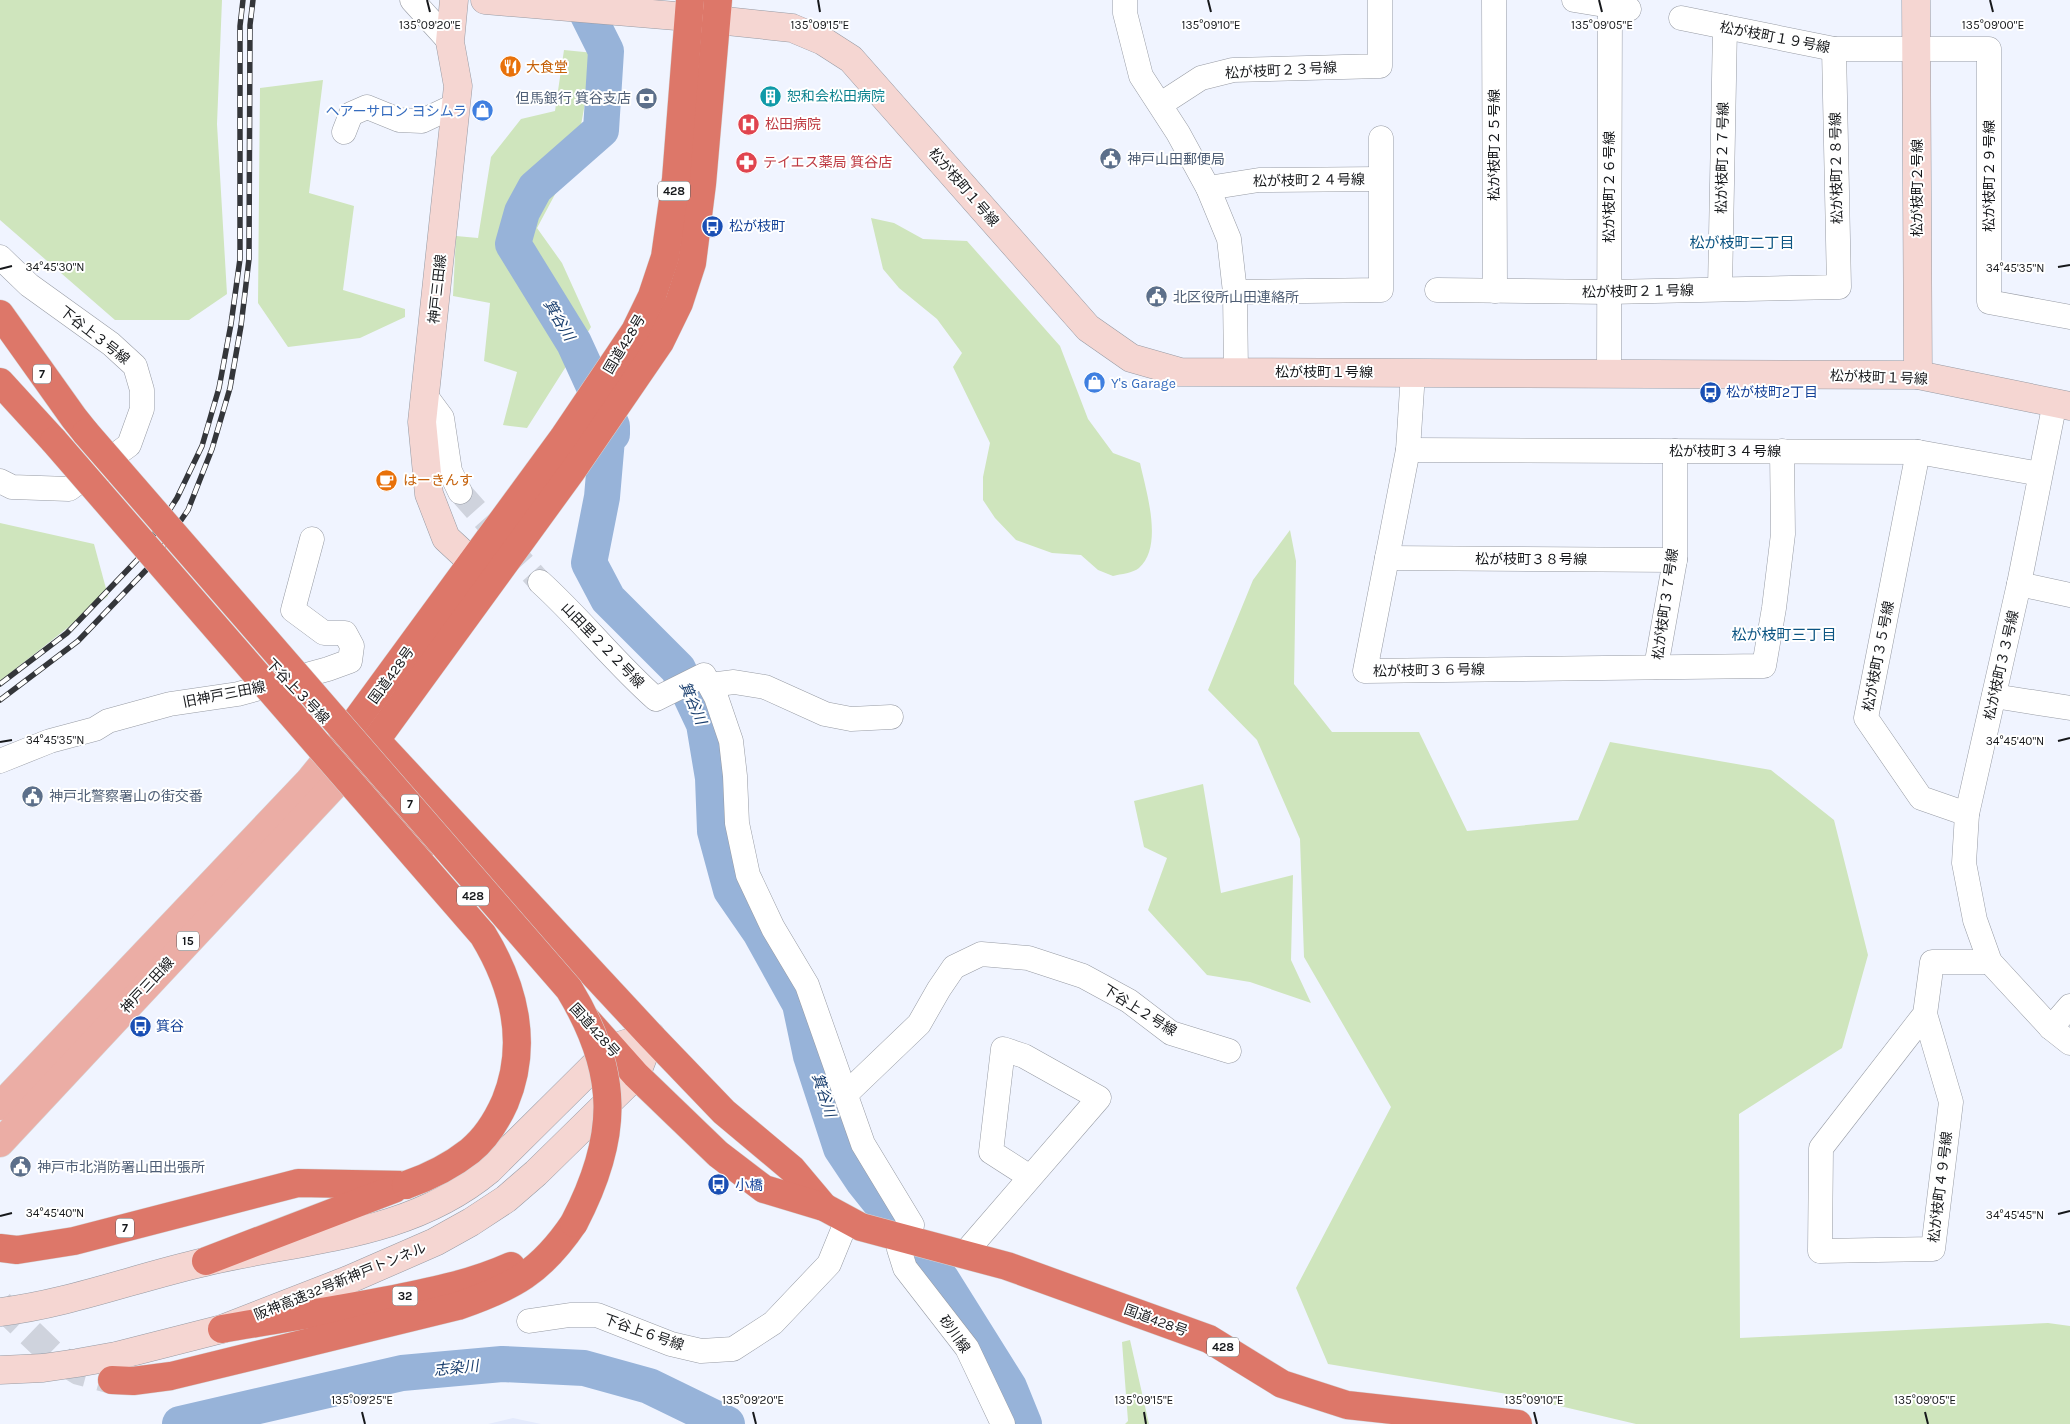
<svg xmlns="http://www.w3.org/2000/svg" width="2070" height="1424" font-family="Karla,'Noto Sans JP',sans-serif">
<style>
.built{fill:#e4eafc}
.green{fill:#cfe5bd}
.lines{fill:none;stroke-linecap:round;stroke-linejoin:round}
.river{stroke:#97b3d9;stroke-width:36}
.street-tunnel{stroke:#cfd3dd;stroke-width:24;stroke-dasharray:24 12;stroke-linecap:butt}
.highway-tunnel{stroke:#cfd3dd;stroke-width:28;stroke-dasharray:28 14;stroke-linecap:butt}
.street-casing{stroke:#979ba4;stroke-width:25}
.secondary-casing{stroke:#979ba4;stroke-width:29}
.primary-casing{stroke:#d5d5d6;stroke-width:29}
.highway-casing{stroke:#d5d5d6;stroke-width:29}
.street{stroke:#fff;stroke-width:24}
.secondary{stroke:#f5d6d2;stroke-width:28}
.primary{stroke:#ebada5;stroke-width:28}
.highway{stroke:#dd7769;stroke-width:28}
.rail-casing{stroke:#34363a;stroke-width:5.5}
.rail{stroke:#fff;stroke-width:4;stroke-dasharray:11;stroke-linecap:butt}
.highway-bridge-casing{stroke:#d5d5d6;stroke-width:29;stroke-linecap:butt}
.highway-bridge{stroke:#dd7769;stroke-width:28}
.ticks{fill:none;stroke:#16181b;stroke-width:2}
.labels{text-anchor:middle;stroke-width:4;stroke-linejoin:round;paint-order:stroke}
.shield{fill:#fff;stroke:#5c5d5f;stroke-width:1}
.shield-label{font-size:12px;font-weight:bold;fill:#16181b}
.street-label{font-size:14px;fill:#16181b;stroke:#fff}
.food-label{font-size:14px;fill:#c56008;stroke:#fff;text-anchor:start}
.culture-label{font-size:14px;fill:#0d838f;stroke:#fff;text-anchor:start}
.service-label{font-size:14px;fill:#4e5e75;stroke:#fff;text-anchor:start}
.shop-label{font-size:14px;fill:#366cbe;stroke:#fff;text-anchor:end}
.health-label{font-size:14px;fill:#be3a42;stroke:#fff;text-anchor:start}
.transit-label{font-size:14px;fill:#164399;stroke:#fff;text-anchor:start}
.neighbourhood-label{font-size:15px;fill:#0b5482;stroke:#fff}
.water-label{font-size:15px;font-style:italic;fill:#183d6d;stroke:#fff}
.ticks-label{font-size:12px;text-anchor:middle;fill:#16181b;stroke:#fff;stroke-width:4;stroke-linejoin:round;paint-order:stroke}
</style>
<rect width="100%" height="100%" fill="#f0f4ff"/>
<!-- built -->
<polygon class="built" points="513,1418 541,1424 488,1424"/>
<!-- green -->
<g class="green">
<polygon points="0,0 222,0 217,124 227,294 189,320 115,320 0,220"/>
<polygon points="564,50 594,53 581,125 596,149 560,185 537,228 562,263 591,327 527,428 503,425 517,372 484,361 490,303 453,296 456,236 478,238 491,157 521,119 555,111"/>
<polygon points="323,80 309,193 354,206 343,290 405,309 405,317 360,338 288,347 258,303 260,88"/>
<path d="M871,218L894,223L923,239L967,241L1060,346L1088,419L1113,453L1140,463C1146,491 1164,546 1139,568C1133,573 1121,574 1113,576L1098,570L1081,555L1052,553L1016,540L995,518L983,500V477L990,443L953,367L962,353L937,319L899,288L883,269Z"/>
<polygon points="0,523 94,544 108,596 0,681"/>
<polygon points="1290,530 1296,561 1294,684 1332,732 1419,732 1467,831 1578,820 1610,742 1771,770 1834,820 1868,955 1842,1048 1739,1114 1740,1338 2048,1323 2070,1326 2070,1424 1636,1424 1513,1395 1328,1364 1296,1288 1391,1107 1304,957 1300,839 1257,740 1208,690 1253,580"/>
<polygon points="1203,784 1221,893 1293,875 1291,960 1311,1003 1250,982 1207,975 1148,910 1167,858 1144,847 1134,801"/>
<polygon points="1130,1340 1149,1424 1125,1424 1128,1421 1122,1342"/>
</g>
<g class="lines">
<!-- river -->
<g class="river">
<polyline points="584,0 586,11 606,51 601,130 535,188 522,212 513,244 574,343 612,426 612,434 607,439 602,497 589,563 608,599 678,669 704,724 713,778 715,831 731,890 760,932 800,1004 811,1056 841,1148 863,1181 942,1280 1009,1387 1024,1424"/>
<polyline points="180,1424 402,1373 502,1364 584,1368 649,1386 727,1424"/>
</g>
<!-- street-tunnel -->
<polyline class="street-tunnel" points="460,492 540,582"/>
<!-- highway-tunnel -->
<polyline class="highway-tunnel" points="0,1304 53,1355 79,1371 112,1380"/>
<defs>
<g id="street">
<polyline points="412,0 450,42"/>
<polyline points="1125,0 1125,13 1141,76 1178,133 1208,188 1229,239 1235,292 1236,372"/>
<polyline points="1494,0 1495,291"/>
<polyline points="1574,0 1629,9"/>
<polyline points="1681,18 1834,49 1989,49 1989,302 2070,317"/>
<polyline points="1161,104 1201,78 1233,70 1380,66 1380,0"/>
<polyline points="344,132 351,114 367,107 399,120 422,121 456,105"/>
<polyline points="1208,188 1259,180 1380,179"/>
<polyline points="0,257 29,285 111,344 135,366 142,390 142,409 129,445 99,467 103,471"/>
<polyline points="1720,289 1725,27"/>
<polyline points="1437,290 1609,292 1839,287 1834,49"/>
<polyline points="1235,292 1381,290 1381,138"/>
<polyline points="1413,373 1408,450 1365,671 1764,666 1774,608 1783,534 1782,451"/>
<polyline points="1609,374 1610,0"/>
<polyline points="425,395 442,418 450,471 460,492"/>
<polyline points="2055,402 2019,584 1967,814 1964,863 1975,920 1990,962 2051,1028 2070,1043"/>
<polyline points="1408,450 1918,452 2040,474"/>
<polyline points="1918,452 1866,718 1921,798 1967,814"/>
<polyline points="0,481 12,487 69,489 99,467"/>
<polyline points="1387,558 1675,560"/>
<path d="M540,582C581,619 615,663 656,699L704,675L716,697L731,741L735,776L737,823L748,875L773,928L807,985L863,1144L912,1225L899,1249L905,1268L967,1348L1003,1424"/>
<polyline points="2019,584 2070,595"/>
<polyline points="1656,667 1675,560 1675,451"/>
<polyline points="710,685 734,682 765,687 825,714 851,719 891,717"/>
<polyline points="1994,696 2070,708"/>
<polyline points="0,761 50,741 95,729 108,721 170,704 238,694 328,669 350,661 352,646 345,633 324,633 293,610 312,539"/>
<polyline points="1925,1014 1951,1102 1933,1249 1820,1251 1821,1148 1925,1014 1932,962 1990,962"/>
<polyline points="2051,1028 2070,1006"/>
<polyline points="847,1093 919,1024 939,989 954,967 981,954 1028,958 1083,976 1129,1001 1171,1033 1229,1051"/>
<polyline points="964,1254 1099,1098 1024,1056 1003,1049 991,1152 1030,1177"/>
<polyline points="529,1321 570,1315 597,1315 671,1344 701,1351 733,1349 773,1323 829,1264 847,1220"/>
</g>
<g id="secondary">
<polyline points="454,0 450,42 458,86 422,422 429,494 446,538 473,563"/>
<polyline points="485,0 688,17 792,28 823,41 851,59 1088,328 1131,358 1180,372 1918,375 2070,406"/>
<polyline points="1916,0 1918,375"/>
<path d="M0,1312C68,1304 138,1277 205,1262C304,1238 407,1238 489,1170L612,1048L651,1036"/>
<polyline points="0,1370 43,1368 77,1363 116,1356 222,1329 348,1280 435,1242 471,1222 506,1199 536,1173 636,1075 651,1036"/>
</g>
<g id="primary">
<polyline points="0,1106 309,781 344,738"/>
<polyline points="0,1143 360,758"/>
</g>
<g id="highway">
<polyline points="718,0 702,184 692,263 679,303 660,342 571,472 376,740 651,1036 724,1112 792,1169 824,1207"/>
<polyline points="0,314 74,418 86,433"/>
<polyline points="0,382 54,441"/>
<polyline points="425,843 354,765 344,737 563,438 619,355 635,331 652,296 665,257 676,179 690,0"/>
<polyline points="586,1019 636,1075 718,1154 764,1189 824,1207 861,1227 1007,1266 1209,1339 1282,1384 1347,1405 1518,1424"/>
<polyline points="0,1248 17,1250 74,1241 298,1183 406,1185"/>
<polyline points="206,1261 394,1189"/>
<path d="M222,1329C279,1319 337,1310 394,1299C434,1291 473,1283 511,1266"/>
<path d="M112,1380L133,1381L171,1376L458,1306C513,1287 541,1272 574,1223"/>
</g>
</defs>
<!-- street casing -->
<use href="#street" class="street-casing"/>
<!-- secondary casing -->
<use href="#secondary" class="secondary-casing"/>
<!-- primary casing -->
<use href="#primary" class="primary-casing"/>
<!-- highway casing -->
<use href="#highway" class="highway-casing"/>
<!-- street -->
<use href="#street" class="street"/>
<!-- secondary -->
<use href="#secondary" class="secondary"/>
<!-- primary -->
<use href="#primary" class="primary"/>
<!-- highway -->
<use href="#highway" class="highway"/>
<defs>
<g id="rail">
<polyline points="0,684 67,633 139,558 177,498 202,446 219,388 231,324 240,259 240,26 243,0"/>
<polyline points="0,700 78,641 149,567 188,510 212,449 230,388 241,326 249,259 250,25 253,0"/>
</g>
</defs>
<!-- rail casing -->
<use href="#rail" class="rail-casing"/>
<!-- rail -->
<use href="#rail" class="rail"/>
<defs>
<g id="highway-bridge">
<path d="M86,433L569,989C620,1073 619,1137 574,1223"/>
<path d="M54,441L483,935C514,986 529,1044 505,1102C497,1120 486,1138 470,1151C451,1166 429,1177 406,1185"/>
</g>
</defs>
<!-- highway-bridge casing -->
<use href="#highway-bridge" class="highway-bridge-casing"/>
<!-- highway-bridge -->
<use href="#highway-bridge" class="highway-bridge"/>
</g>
<!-- ticks -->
<path class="ticks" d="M427,0L430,12M818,0L820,12M1208,0L1211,12M1599,0L1602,12M1990,0L1993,12M2058,267L2070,265M0,269L12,266M2058,741L2070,738M0,742L12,740M2058,1214L2070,1211M0,1216L12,1213M362,1412L365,1424M753,1412L756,1424M1144,1412L1146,1424M1534,1412L1537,1424M1925,1412L1928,1424"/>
<!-- icons -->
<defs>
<symbol id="restaurant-disc" viewBox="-11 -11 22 22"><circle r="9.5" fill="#e8710a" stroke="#fff"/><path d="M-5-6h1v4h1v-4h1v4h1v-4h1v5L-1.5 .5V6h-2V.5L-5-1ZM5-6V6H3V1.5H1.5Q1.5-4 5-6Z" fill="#fff"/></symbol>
<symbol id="building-disc" viewBox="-11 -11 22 22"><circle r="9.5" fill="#0f9aa8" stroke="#fff"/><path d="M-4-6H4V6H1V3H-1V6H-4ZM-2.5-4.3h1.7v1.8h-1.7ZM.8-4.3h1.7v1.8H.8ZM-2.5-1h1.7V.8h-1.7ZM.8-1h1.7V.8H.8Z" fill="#fff"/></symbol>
<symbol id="bank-disc" viewBox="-11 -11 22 22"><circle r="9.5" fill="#5c6f8a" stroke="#fff"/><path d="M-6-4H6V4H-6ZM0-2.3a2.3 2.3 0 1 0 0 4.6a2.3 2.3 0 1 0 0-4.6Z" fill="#fff"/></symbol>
<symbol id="shop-disc" viewBox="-11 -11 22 22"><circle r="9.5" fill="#3f7fe0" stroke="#fff"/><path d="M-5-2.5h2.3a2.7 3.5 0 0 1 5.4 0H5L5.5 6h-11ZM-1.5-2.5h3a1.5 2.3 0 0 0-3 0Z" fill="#fff"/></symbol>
<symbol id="hospital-disc" viewBox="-11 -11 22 22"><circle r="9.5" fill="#e0444e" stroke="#fff"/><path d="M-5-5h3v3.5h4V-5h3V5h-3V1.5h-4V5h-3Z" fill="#fff"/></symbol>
<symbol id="civic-disc" viewBox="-11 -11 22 22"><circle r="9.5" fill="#5c6f8a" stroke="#fff"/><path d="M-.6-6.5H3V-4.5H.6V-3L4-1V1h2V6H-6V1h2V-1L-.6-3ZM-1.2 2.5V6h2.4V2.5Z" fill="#fff"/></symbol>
<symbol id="pharmacy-disc" viewBox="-11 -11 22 22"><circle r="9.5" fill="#e0444e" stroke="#fff"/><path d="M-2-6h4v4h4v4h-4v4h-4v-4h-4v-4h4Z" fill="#fff"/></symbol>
<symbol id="bus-disc" viewBox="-11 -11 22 22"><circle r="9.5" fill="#1a4fb4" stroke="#fff"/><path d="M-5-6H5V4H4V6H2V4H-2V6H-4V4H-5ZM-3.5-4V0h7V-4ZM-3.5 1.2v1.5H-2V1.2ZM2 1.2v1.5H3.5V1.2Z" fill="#fff"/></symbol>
<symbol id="cafe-disc" viewBox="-11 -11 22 22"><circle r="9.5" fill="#e8710a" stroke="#fff"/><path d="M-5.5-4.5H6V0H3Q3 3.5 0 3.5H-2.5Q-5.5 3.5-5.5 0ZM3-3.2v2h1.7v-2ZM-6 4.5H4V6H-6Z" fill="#fff"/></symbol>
</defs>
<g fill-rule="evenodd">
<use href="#restaurant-disc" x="498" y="54" width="25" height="25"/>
<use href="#building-disc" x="758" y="84" width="25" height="25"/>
<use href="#bank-disc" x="634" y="86" width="25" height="25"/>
<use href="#shop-disc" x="470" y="98" width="25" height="25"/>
<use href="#hospital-disc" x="736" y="112" width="25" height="25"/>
<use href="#civic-disc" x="1098" y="146" width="25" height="25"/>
<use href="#pharmacy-disc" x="734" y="150" width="25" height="25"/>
<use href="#bus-disc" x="700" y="214" width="25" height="25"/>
<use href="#civic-disc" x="1144" y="284" width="25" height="25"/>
<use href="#shop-disc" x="1082" y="370" width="25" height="25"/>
<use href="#bus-disc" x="1698" y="380" width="25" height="25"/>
<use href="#cafe-disc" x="374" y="468" width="25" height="25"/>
<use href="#civic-disc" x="20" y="784" width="25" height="25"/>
<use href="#bus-disc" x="128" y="1014" width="25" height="25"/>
<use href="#civic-disc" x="8" y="1154" width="25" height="25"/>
<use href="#bus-disc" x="706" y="1172" width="25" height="25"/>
</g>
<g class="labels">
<!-- shield labels -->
<g class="shield">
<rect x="658" y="181.5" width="32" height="19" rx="4"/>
<rect x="33" y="364.5" width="18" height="19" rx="4"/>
<rect x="401" y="794.5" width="18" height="19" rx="4"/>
<rect x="457" y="886.5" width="32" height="19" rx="4"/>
<rect x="177" y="931.5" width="22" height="19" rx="4"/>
<rect x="116" y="1218.5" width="18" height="19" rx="4"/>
<rect x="392.5" y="1286.5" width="25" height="19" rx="4"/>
<rect x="1207" y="1337.5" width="32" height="19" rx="4"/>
</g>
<g class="shield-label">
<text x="674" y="195">428</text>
<text x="42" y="378">7</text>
<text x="410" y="808">7</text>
<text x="473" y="900">428</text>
<text x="188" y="945">15</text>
<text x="125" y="1232">7</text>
<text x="405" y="1300">32</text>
<text x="1223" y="1351">428</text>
</g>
<!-- street labels -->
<g class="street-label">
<text transform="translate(1775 37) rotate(11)" y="5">松が枝町１９号線</text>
<text transform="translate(1281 70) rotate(-3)" y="5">松が枝町２３号線</text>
<text transform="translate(1494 145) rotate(-90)" y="5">松が枝町２５号線</text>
<text transform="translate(1722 158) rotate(-89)" y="5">松が枝町２７号線</text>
<text transform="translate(1836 168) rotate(-91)" y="5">松が枝町２８号線</text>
<text transform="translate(1989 176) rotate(-90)" y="5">松が枝町２９号線</text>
<text transform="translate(1309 180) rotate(-1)" y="5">松が枝町２４号線</text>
<text transform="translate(964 187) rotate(49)" y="5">松が枝町１号線</text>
<text transform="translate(1609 187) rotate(-90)" y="5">松が枝町２６号線</text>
<text transform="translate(1917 188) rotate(-90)" y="5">松が枝町２号線</text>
<text transform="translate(437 289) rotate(-84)" y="5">神戸三田線</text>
<text transform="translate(1638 291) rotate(-1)" y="5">松が枝町２１号線</text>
<text transform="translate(95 335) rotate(38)" y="5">下谷上３号線</text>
<text transform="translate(624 344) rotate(-59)" y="5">国道428号</text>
<text x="1324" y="377">松が枝町１号線</text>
<text transform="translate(1879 377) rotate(2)" y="5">松が枝町１号線</text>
<text x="1725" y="456">松が枝町３４号線</text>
<text x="1531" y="564">松が枝町３８号線</text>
<text transform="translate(1665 604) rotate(-82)" y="5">松が枝町３７号線</text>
<text transform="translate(603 645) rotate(46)" y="5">山田里２２２号線</text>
<text transform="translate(1878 656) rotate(-79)" y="5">松が枝町３５号線</text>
<text transform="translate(2001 665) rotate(-77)" y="5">松が枝町３３号線</text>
<text transform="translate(1429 670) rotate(-1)" y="5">松が枝町３６号線</text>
<text transform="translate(391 675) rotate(-54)" y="5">国道428号</text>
<text transform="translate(298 691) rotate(46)" y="5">下谷上３号線</text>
<text transform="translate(224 694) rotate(-11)" y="5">旧神戸三田線</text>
<text transform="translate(147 985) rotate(-47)" y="5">神戸三田線</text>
<text transform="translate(1140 1010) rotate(32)" y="5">下谷上２号線</text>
<text transform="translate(595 1030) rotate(48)" y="5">国道428号</text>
<text transform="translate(1940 1187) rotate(-83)" y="5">松が枝町４９号線</text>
<text transform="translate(340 1281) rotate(-22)" y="5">阪神高速32号新神戸トンネル</text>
<text transform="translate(1156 1320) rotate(20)" y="5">国道428号</text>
<text transform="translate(644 1332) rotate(19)" y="5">下谷上６号線</text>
<text transform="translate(955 1334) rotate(55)" y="5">砂川線</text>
</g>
<!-- food labels -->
<g class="food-label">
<text x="526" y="72">大食堂</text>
<text x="403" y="485">はーきんす</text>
</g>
<!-- culture labels -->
<g class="culture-label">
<text x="787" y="101">恕和会松田病院</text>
</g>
<!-- service labels -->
<g class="service-label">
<text x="631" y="103" text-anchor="end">但馬銀行 箕谷支店</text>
<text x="1127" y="164">神戸山田郵便局</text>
<text x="1173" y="302">北区役所山田連絡所</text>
<text x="49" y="801">神戸北警察署山の街交番</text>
<text x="37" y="1172">神戸市北消防署山田出張所</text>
</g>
<!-- shop labels -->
<g class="shop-label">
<text x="467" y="116">ヘアーサロン ヨシムラ</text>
<text x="1111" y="388" text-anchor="start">Y's Garage</text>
</g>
<!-- health labels -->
<g class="health-label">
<text x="765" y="129">松田病院</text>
<text x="763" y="167">テイエス薬局 箕谷店</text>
</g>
<!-- transit labels -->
<g class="transit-label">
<text x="729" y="231">松が枝町</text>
<text x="1726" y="397">松が枝町2丁目</text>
<text x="156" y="1031">箕谷</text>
<text x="735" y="1190">小橋</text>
</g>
<!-- neighbourhood labels -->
<g class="neighbourhood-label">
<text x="1742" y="248">松が枝町二丁目</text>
<text x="1784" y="640">松が枝町三丁目</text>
</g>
<!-- water labels -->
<g class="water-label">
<text transform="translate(559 320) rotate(59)" y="5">箕谷川</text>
<text transform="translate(693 703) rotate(67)" y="5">箕谷川</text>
<text transform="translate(824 1095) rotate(72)" y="5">箕谷川</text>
<text transform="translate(456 1368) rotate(-6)" y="5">志染川</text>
</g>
</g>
<g class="ticks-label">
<text x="430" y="29">135°09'20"E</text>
<text x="820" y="29">135°09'15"E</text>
<text x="1211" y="29">135°09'10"E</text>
<text x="1602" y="29">135°09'05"E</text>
<text x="1993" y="29">135°09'00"E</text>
<text x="55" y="271">34°45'30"N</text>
<text x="2015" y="272">34°45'35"N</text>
<text x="55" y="744">34°45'35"N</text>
<text x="2015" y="745">34°45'40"N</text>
<text x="55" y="1217">34°45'40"N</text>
<text x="2015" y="1219">34°45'45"N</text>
<text x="362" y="1404">135°09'25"E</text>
<text x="753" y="1404">135°09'20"E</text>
<text x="1144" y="1404">135°09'15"E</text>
<text x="1534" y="1404">135°09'10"E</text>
<text x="1925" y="1404">135°09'05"E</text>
</g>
</svg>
